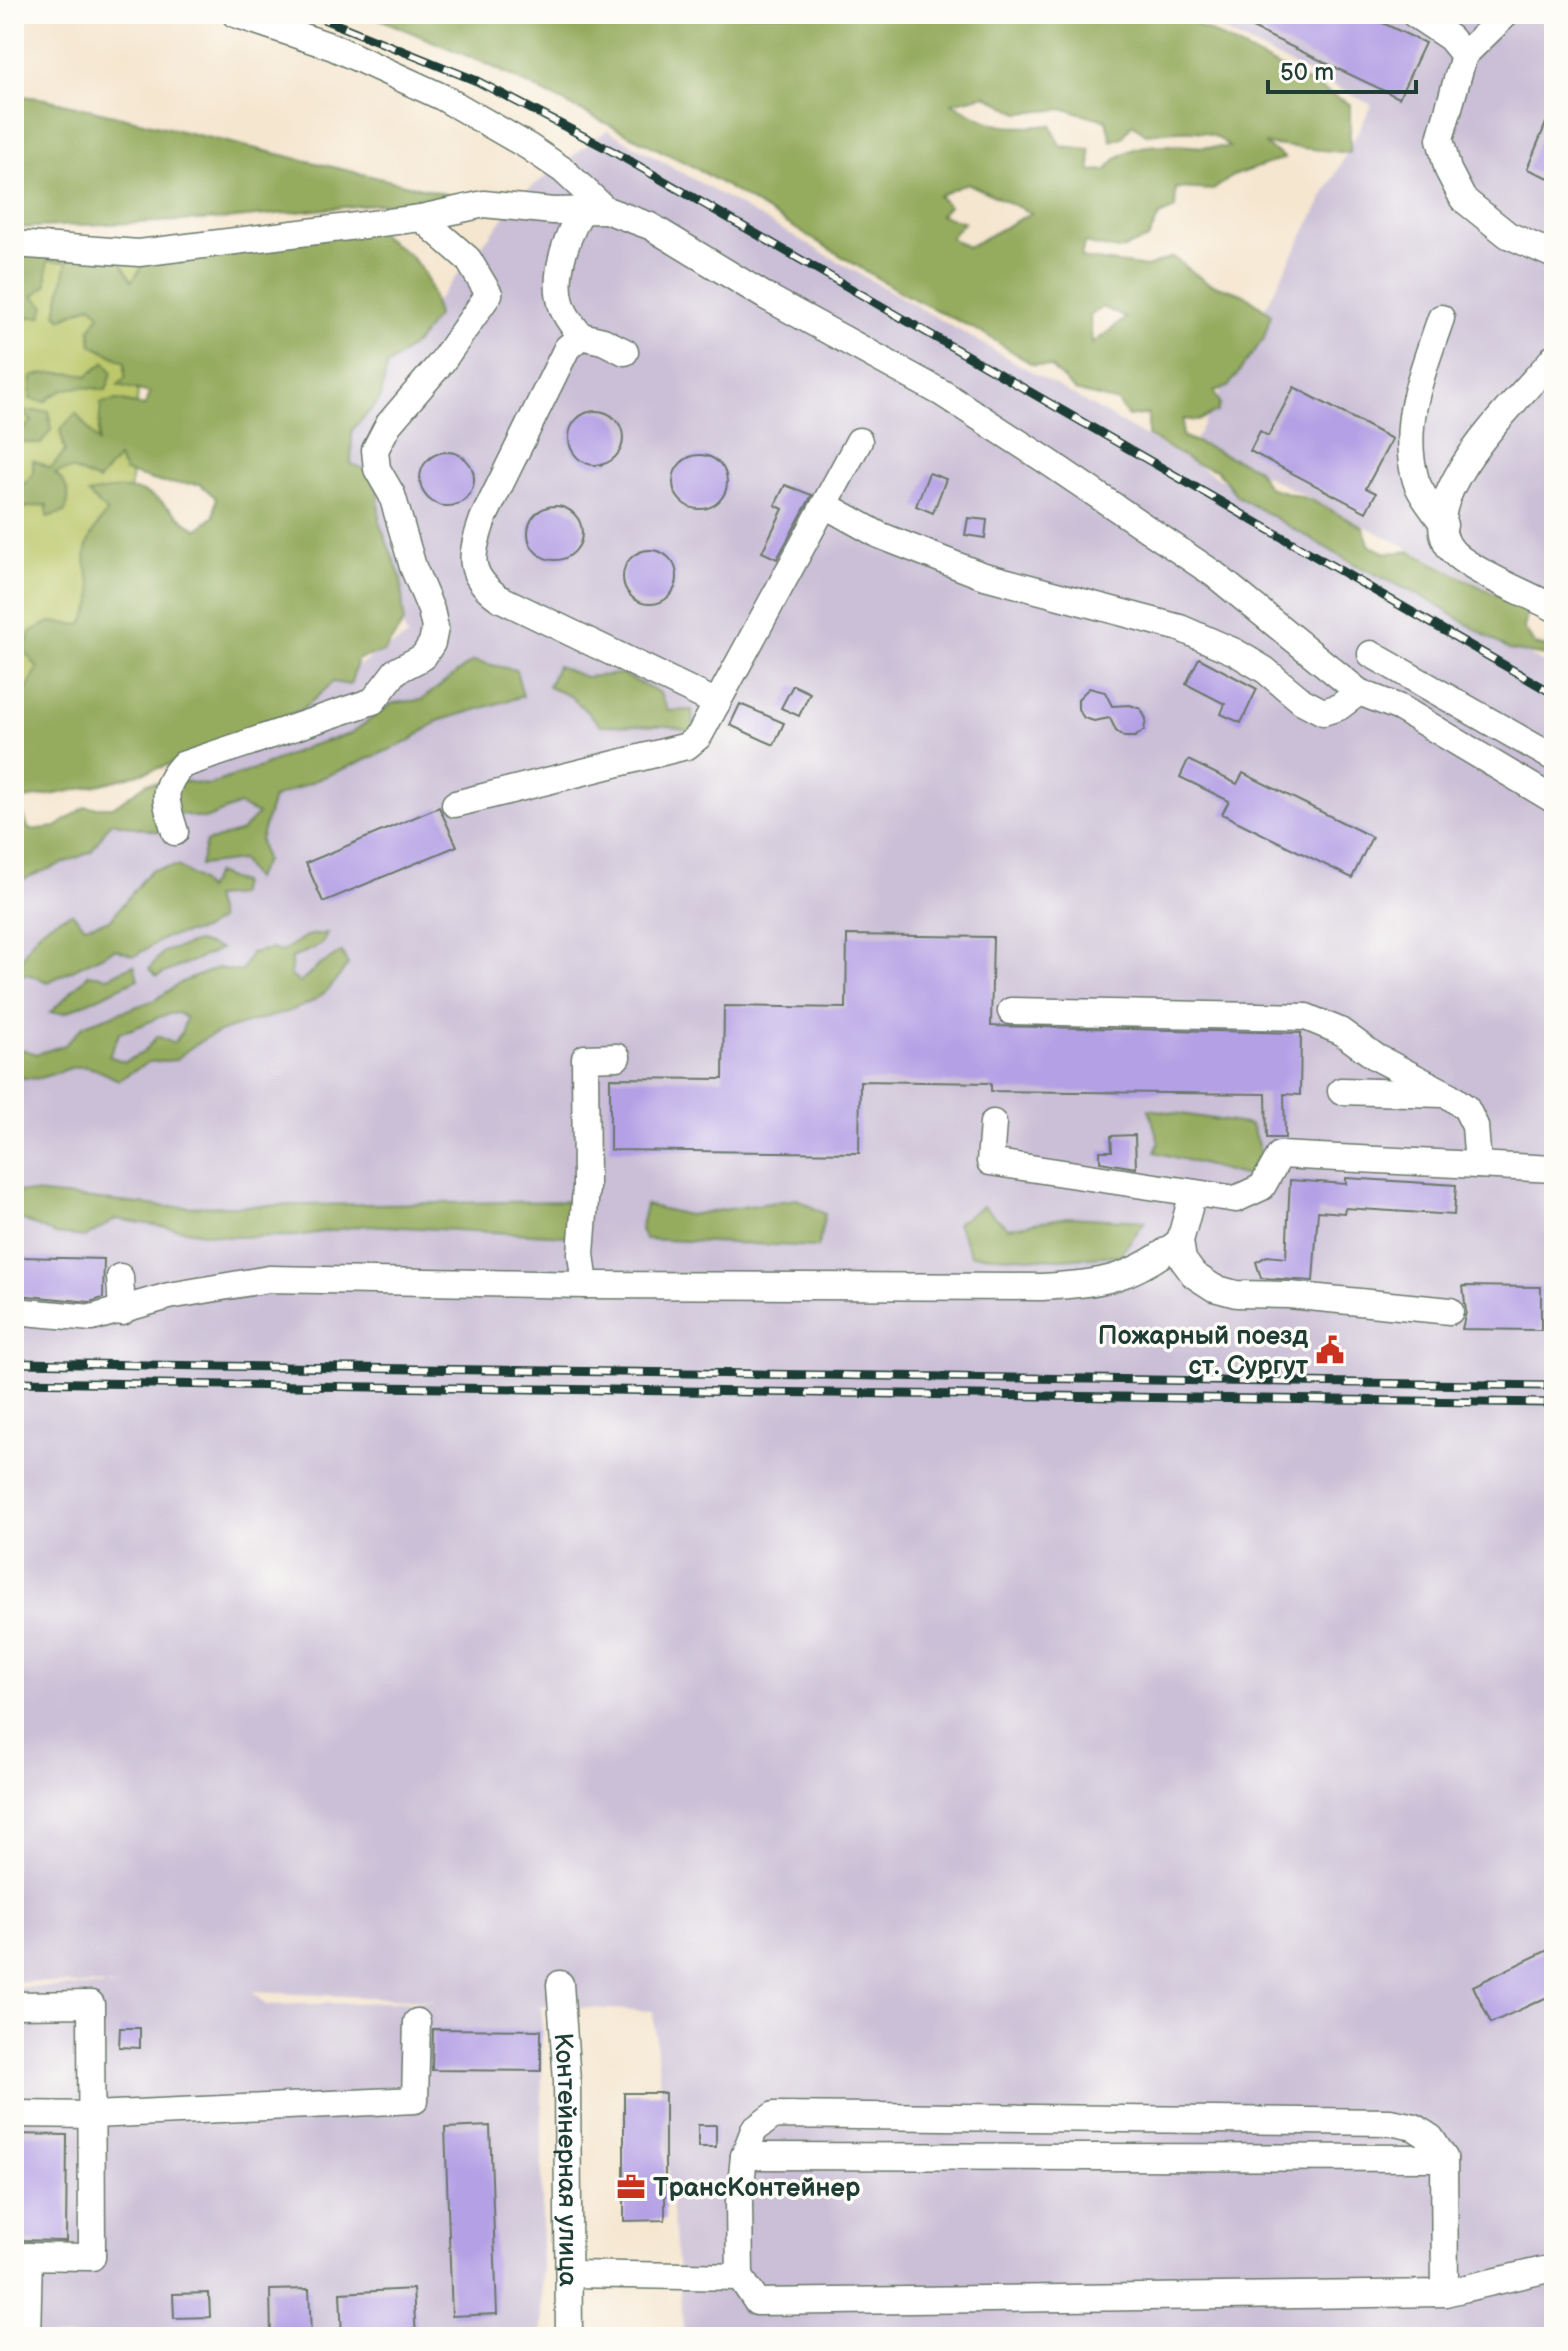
<svg xmlns="http://www.w3.org/2000/svg" width="1568" height="2351" font-family="'Balsamiq Sans',sans-serif">
<style>
.industrial{fill:#cabfd6;fill-rule:evenodd}
.green{fill:#bcc86a;stroke:#6e824f;stroke-width:2}
.forest{fill:#95ac5e;stroke:#5a7449;stroke-width:2;fill-rule:evenodd}
.building{fill:#b4a0e5}
.lines{fill:none;stroke-linecap:round;stroke-linejoin:round}
.minor-casing{stroke:#6a786a;stroke-width:29}
.minor{stroke:#fff;stroke-width:26}
.rail-casing{stroke:#1f3d34;stroke-width:9}
.rail{stroke:#fdfcf7;stroke-width:6;stroke-dasharray:18;stroke-linecap:butt}
.labels{text-anchor:middle;stroke-width:7;stroke-linejoin:round;paint-order:stroke}
.poi-label{font-size:26px;font-weight:bold;fill:#1f3d34;stroke:#fdfcf7;text-anchor:end}
.street-label{font-size:26px;fill:#1f3d34;stroke:#fdfcf7}
</style>
<rect width="100%" height="100%" fill="#fdfcf7"/>
<filter id="ink" filterUnits="userSpaceOnUse"><feTurbulence type="fractalNoise" baseFrequency=".0125" numOctaves="2"/><feDisplacementMap in="SourceGraphic" scale="16" xChannelSelector="R" yChannelSelector="G"/><feConvolveMatrix kernelMatrix="1 2 1 2 8 2 1 2 1" color-interpolation-filters="sRGB"/></filter>
<filter id="wash" filterUnits="userSpaceOnUse"><feTurbulence type="fractalNoise" baseFrequency=".006" numOctaves="4" result="noise"/><feDisplacementMap in="SourceGraphic" scale="32" xChannelSelector="R" yChannelSelector="G"/><feGaussianBlur stdDeviation="1.8" result="paint"/><feColorMatrix in="noise" values="0 0 0 0 0 0 0 0 0 0 0 0 0 0 0 0 0 1.4 0 .05"/><feComposite in="paint" operator="in"/></filter>
<g filter="url(#wash)">
<rect width="100%" height="100%" fill="#f5e6cf"/>
<!-- industrial -->
<g class="industrial">
<polygon points="1189,14 1554,14 1554,622 1195,440 1372,105"/>
<path d="M607,130L1554,669V2337H684L653,2011L542,2006V2337H14V1987H127L14,1981V866L407,637L332,429L525,192ZM252,1992L434,2000V2001L266,2005Z"/>
</g>
<!-- green -->
<polygon class="green" points="14,248 148,258 119,638 50,715 14,720"/>
<!-- forest -->
<g class="forest">
<path d="M368,14H1176L1350,104V153L1264,144L1285,158L1233,176L1213,190L1176,188L1175,209L1159,216L1148,239L1118,250L1084,243L1081,258L1147,267L1173,257L1206,282L1245,295L1271,314L1264,338L1228,387L1214,391L1220,404L1217,412L1197,421L1183,419L1182,436L1256,468L1268,487L1311,500L1363,527L1370,546L1387,553L1410,551L1528,611L1524,628L1535,645L1554,648L1552,657L1509,650L1427,599L1356,565L1237,496L1217,470L1196,464L1148,436V414L1128,417L1118,402L1075,391L1051,367L1032,364L983,333L904,294L694,167L489,65ZM985,95L1019,113L1065,109L1106,120L1111,141L1123,137L1132,124L1146,134C1175,131 1208,124 1229,147C1189,150 1132,131 1107,170L1091,171L1090,149L1060,146L1051,125C1004,130 992,127 952,103ZM967,183L1031,213L968,247L950,238L964,222L940,215L949,206L938,196ZM1102,307L1126,318L1092,344L1090,316Z"/>
<polygon points="14,95 46,99 455,196 226,219 14,228"/>
<path d="M377,230C389,244 395,244 407,253C428,272 432,290 437,316L417,342L387,366L380,400L352,430L351,464L365,469L378,490L379,522L401,578L404,622L384,652L358,659L350,685L333,682C323,691 312,703 300,710C216,753 117,786 24,799L22,810L29,830L56,827L85,807H113L147,783L183,781L208,785L261,767L309,746L350,734L393,703L421,700L473,661L516,670L523,696L438,721L408,742L273,798L260,840L265,861L254,879L241,860L200,865L206,842L242,831L258,814L239,805L205,819L173,812L159,832L111,822L91,852L14,883V698L21,700L38,668L24,651L30,632L50,622L81,625C108,585 78,578 87,546C90,534 100,522 107,512L88,494C147,480 152,496 197,530L214,516L216,498L200,484L163,483L125,472L118,458L98,481L72,469L55,473C68,486 72,494 65,512L47,517V505L14,509V487L24,484L33,474V460L51,468L65,451L60,430L76,413L98,442L101,403L117,400L145,406L150,393L118,385L125,378V362L92,345L90,330L100,314L91,305L61,319L56,314L67,262L47,261V285L33,296L45,306L41,317H14V234L120,260L132,281L148,258Z"/>
<path d="M105,362L112,372L106,390C83,386 63,384 45,402L30,399L32,377C43,372 74,372 87,376Z"/>
<polygon points="20,411 49,411 51,430 41,444 22,442 21,431 32,421"/>
<polygon points="557,666 585,677 622,674 660,693 668,711 692,710 694,732 669,726 601,725 570,696 548,687"/>
<path d="M178,866L200,881L206,890L216,873L241,883L238,895L213,897L219,920L203,930L167,937L134,956L115,949L48,982L27,974L14,978V961L19,965C32,936 42,923 72,913L85,926L110,920L151,870Z"/>
<path d="M328,933L321,945L292,958L290,975L300,983L317,967L342,952L348,965C340,974 333,987 323,994C282,1026 222,1014 176,1060L149,1062L118,1080C79,1058 79,1067 40,1078C32,1080 22,1077 14,1077V1063L21,1049L37,1054L65,1045L84,1025L155,1000L182,982L218,968L241,972L251,953L271,949L281,952L306,936ZM178,1013L186,1018L181,1034L173,1043L157,1036L144,1052L125,1062L109,1056L120,1032C145,1028 155,1014 178,1013Z"/>
<polygon points="197,942 221,949 157,976 149,969 163,952"/>
<polygon points="134,965 138,979 65,1013 50,1013 89,974 108,977"/>
<polygon points="1149,1109 1251,1125 1261,1154 1247,1176 1155,1152 1159,1143"/>
<polygon points="14,1191 169,1207 576,1201 566,1236 366,1225 297,1236 229,1237 116,1219 86,1237 55,1234 14,1216"/>
<polygon points="797,1199 825,1214 818,1247 645,1239 640,1230 646,1205 688,1215"/>
<polygon points="983,1206 1008,1228 1067,1217 1145,1221 1120,1255 1058,1259 971,1255 957,1223"/>
</g>
<g id="blocks">
<!-- building -->
<g class="building">
<polygon points="1223,14 1364,14 1425,43 1399,98"/>
<polygon points="1554,104 1554,180 1527,169"/>
<polygon points="1294,387 1392,439 1366,488 1376,493 1366,512 1250,451 1260,431 1268,436"/>
<circle cx="596" cy="438" r="27"/>
<circle cx="447" cy="479" r="27"/>
<circle cx="700" cy="482" r="27"/>
<polygon points="929,473 946,479 933,513 916,506"/>
<polygon points="785,485 812,495 777,559 762,552 783,509 775,505"/>
<circle cx="555" cy="533" r="27"/>
<polygon points="968,518 987,520 985,538 965,535"/>
<circle cx="650" cy="577" r="27"/>
<polygon points="1199,658 1257,689 1241,723 1221,714 1225,704 1186,684"/>
<polygon points="793,685 810,693 799,716 781,708"/>
<polygon points="1089,688 1105,692 1112,706 1130,705 1141,709 1146,719 1144,730 1135,737 1124,737 1116,731 1110,718 1094,721 1084,718 1078,709 1078,699"/>
<polygon points="740,704 784,723 774,745 730,725"/>
<polygon points="1188,760 1237,784 1243,773 1372,837 1352,878 1222,814 1229,801 1180,777"/>
<polygon points="439,807 457,846 323,902 306,863"/>
<polygon points="847,935 993,937 991,1026 1301,1033 1300,1095 1284,1094 1285,1138 1267,1138 1266,1094 991,1091 991,1083 860,1081 859,1153 610,1150 610,1078 723,1079 724,1006 846,1008"/>
<polygon points="1135,1135 1136,1168 1100,1162 1100,1151 1112,1151 1111,1136"/>
<polygon points="1346,1178 1456,1185 1454,1215 1345,1208 1344,1213 1318,1211 1313,1281 1261,1278 1256,1262 1267,1256 1286,1258 1290,1180 1346,1184"/>
<polygon points="19,1257 104,1259 103,1298 90,1302 18,1295"/>
<polygon points="1463,1286 1541,1287 1541,1330 1462,1329 1466,1312"/>
<polygon points="1554,1947 1554,1994 1491,2023 1473,1986"/>
<polygon points="120,2028 140,2028 140,2048 119,2047"/>
<polygon points="433,2029 541,2030 541,2071 432,2070"/>
<polygon points="624,2093 665,2093 665,2220 624,2221"/>
<rect x="698" y="2125" width="18" height="22"/>
<polygon points="490,2126 497,2314 452,2316 445,2128"/>
<polygon points="14,2134 67,2135 66,2241 14,2240"/>
<polygon points="309,2289 311,2334 271,2335 270,2290"/>
<polygon points="413,2289 416,2337 342,2337 340,2293"/>
<polygon points="209,2293 210,2317 174,2318 173,2294"/>
</g>
</g>
</g>
<g filter="url(#ink)">
<use href="#blocks" fill-opacity="0" stroke="#6a786a" stroke-width="2"/>
<g class="lines">
<defs>
<g id="minor">
<polyline points="235,14 333,47 442,97 529,147 563,170 606,210 650,226 765,296 942,393 1047,461 1214,574 1359,692 1400,708 1554,800"/>
<polyline points="1414,14 1450,38 1464,55"/>
<polyline points="1506,14 1464,55 1440,139 1448,170 1463,199 1508,235 1554,255"/>
<path d="M581,211C566,239 551,278 563,309C567,319 575,328 581,336"/>
<polyline points="14,244 139,253 421,218 484,204 553,211 606,210"/>
<path d="M1441,318C1424,368 1400,422 1415,477C1419,494 1434,510 1444,525"/>
<path d="M625,352L603,341L581,336L567,348L483,519C470,556 466,574 499,598L717,703"/>
<path d="M1554,357C1524,396 1394,511 1461,559C1489,579 1524,592 1554,608"/>
<polyline points="825,505 879,535 981,575 1180,628 1235,652 1265,670 1302,701 1323,712 1339,707 1359,692"/>
<polyline points="1371,654 1554,758"/>
<polyline points="455,804 687,746 699,736 859,441"/>
<path d="M175,832C166,801 159,791 182,765L373,701L396,671L423,657L432,643L435,628L431,610L413,567L392,495L377,469L375,450L388,425L441,363L489,294L468,259L421,218"/>
<polyline points="1011,1011 1306,1017 1340,1031 1376,1057 1447,1094 1466,1108 1475,1126 1478,1165"/>
<polyline points="1341,1091 1443,1094"/>
<polyline points="993,1123 990,1162 1236,1199 1262,1187 1280,1155 1554,1169"/>
<polyline points="1193,1193 1180,1241 1183,1260 1194,1275 1214,1288 1236,1294 1289,1295 1450,1311"/>
<polyline points="120,1277 122,1312"/>
<polyline points="585,1285 581,1254 586,1187 585,1058 617,1057"/>
<path d="M14,1311L92,1318L169,1296L269,1279L585,1285L1042,1287C1104,1283 1130,1280 1180,1241"/>
<path id="s1" d="M560,1984L567,2081L569,2337"/>
<polyline points="14,2005 91,2004 92,2257 14,2256"/>
<polyline points="14,2114 93,2115 415,2100 417,2022"/>
<polyline points="744,2156 1444,2158"/>
<polyline points="571,2274 740,2277"/>
<polyline points="1445,2293 1444,2158 1431,2138 1414,2127 1390,2122 774,2115 754,2130 744,2156 739,2202 740,2277 757,2302 1445,2293 1544,2270"/>
<polyline points="27,2337 29,2256"/>
</g>
</defs>
<!-- minor casing -->
<use href="#minor" class="minor-casing"/>
<!-- minor -->
<use href="#minor" class="minor"/>
<defs>
<g id="rail">
<polyline points="311,14 477,81 614,152 1554,694"/>
<polyline points="14,1363 1554,1386"/>
<polyline points="14,1382 1554,1403"/>
</g>
</defs>
<!-- rail casing -->
<use href="#rail" class="rail-casing"/>
<!-- rail -->
<use href="#rail" class="rail"/>
</g>
</g>
<!-- icons -->
<defs>
<symbol id="civic-bare" viewBox="-9 -9 18 18"><path d="M-.6-6.5H3V-4.5H.6V-3L4-1V1h2V6H-6V1h2V-1L-.6-3ZM-1.2 2.5V6h2.4V2.5Z" fill="#c8321e" stroke="#fdfcf7" stroke-width="2.5" paint-order="stroke"/></symbol>
<symbol id="office-bare" viewBox="-9 -9 18 18"><path d="M-6-3h4V-5.5h4V-3h4V5H-6ZM-1-4.5V-3h2v-1.5ZM-6 0V1H6V0Z" fill="#c8321e" stroke="#fdfcf7" stroke-width="2.5" paint-order="stroke"/></symbol>
</defs>
<g fill-rule="evenodd">
<use href="#civic-bare" x="1310" y="1330" width="40" height="40"/>
<use href="#office-bare" x="611" y="2167" width="40" height="40"/>
</g>
<g class="labels">
<!-- poi labels -->
<g class="poi-label">
<text x="1308" y="1344">Пожарный поезд<tspan x="1308" dy="30">ст. Сургут</tspan></text>
<text x="653" y="2196" text-anchor="start">ТрансКонтейнер</text>
</g>
<!-- street labels -->
<g class="street-label">
<text dy="9" stroke="none"><textPath href="#s1" startOffset="176">Контейнерная улица</textPath></text>
</g>
</g>
<!-- margin -->
<rect width="1568" height="2351" fill="none" stroke="#fdfcf7" stroke-width="48"/>
<!-- scale -->
<path d="M1268 80v12h148v-12" fill="none" stroke="#1f3d34" stroke-width="4"/>
<text x="1280" y="80" font-size="24" fill="#1f3d34" stroke="#fdfcf7" stroke-width="6" paint-order="stroke">50 m</text>
</svg>
